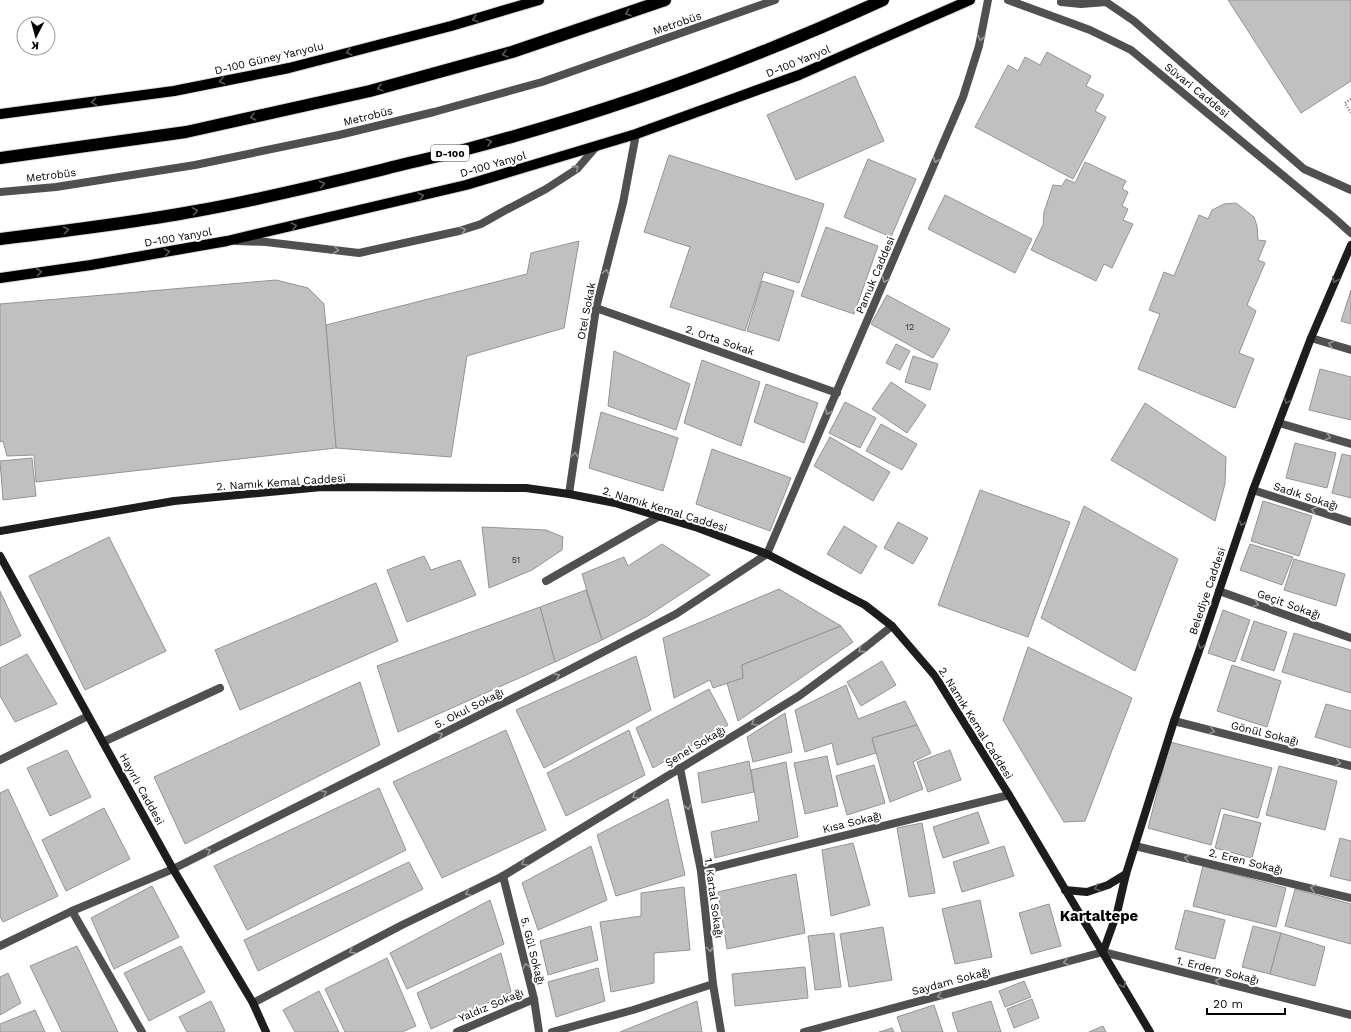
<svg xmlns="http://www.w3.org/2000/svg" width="1351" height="1032" font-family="'Work Sans',sans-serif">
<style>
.building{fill:#c0c0c0;stroke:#949494}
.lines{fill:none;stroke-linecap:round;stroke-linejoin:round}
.primary-casing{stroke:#dbdbdb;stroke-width:12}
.highway-casing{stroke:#dbdbdb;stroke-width:14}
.path{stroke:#727272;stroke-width:2.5;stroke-dasharray:1 2;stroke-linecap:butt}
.lane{stroke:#505050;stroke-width:8}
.street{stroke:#505050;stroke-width:8}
.secondary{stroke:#1d1d1d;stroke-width:8}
.primary{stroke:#000;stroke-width:10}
.highway{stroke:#000;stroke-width:12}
.oneway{stroke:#595959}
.oneway2{stroke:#969696}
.oneway3{stroke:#616161}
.labels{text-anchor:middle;stroke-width:4;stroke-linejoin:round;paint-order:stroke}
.number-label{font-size:9px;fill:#303030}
.shield{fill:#fff;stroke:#4c4c4c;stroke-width:1}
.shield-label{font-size:10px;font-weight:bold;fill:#000}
.street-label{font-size:11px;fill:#000;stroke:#fff}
.district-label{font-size:15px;font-weight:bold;fill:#000;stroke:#fff}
</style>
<rect width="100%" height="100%" fill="#fff"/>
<!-- building -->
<g class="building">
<polygon points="1228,0 1351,0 1351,81 1301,113"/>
<polygon points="1047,52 1091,76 1086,86 1104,95 1095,111 1106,117 1073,179 975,127 1008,65 1018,71 1025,57 1040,65"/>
<polygon points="855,76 884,141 796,180 767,115"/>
<polygon points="669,155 824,204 799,283 764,272 745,331 670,307 690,247 644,232"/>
<polygon points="868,159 916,179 891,237 844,217"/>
<polygon points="1085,162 1126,181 1122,189 1128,192 1122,206 1128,209 1123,220 1133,224 1112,268 1104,264 1096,281 1031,250 1043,225 1044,212 1053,185 1062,186 1066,179 1075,183"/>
<polygon points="945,195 1032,239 1015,273 928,229"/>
<polygon points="1236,203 1254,217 1257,226 1258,240 1266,241 1258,260 1265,263 1247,305 1256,311 1239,353 1254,359 1235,408 1138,369 1160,314 1149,310 1164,272 1174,276 1199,215 1208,219 1212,210 1224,204"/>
<polygon points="826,227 878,246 854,314 801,296"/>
<polygon points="579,241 564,328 467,356 451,457 336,448 326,325 527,274 531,253"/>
<polygon points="276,280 308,288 324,304 336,448 36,482 34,455 7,456 3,441 0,442 0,304"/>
<polygon points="762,281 794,291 779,341 747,331"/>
<polygon points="1351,290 1351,324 1341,321"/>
<polygon points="887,295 950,329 933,358 871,324"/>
<polygon points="896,344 910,351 900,370 886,363"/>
<polygon points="614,351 690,384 676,430 608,406"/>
<polygon points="913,356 938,364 930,390 905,382"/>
<polygon points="702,360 760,382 741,446 684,423"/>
<polygon points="1320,369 1351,377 1351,420 1309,410"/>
<polygon points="891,382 926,405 907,433 872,409"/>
<polygon points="766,384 818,403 804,443 754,422"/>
<polygon points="845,402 876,418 860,448 829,433"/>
<polygon points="1145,403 1226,457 1225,484 1215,521 1111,460"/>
<polygon points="601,412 678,438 663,491 589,468"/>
<polygon points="881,424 917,444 902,470 866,451"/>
<polygon points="830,437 890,472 873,501 814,466"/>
<polygon points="1295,443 1336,453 1327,488 1286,478"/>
<polygon points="712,449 791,478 770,531 696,504"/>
<polygon points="1342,454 1351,456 1351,498 1332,493"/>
<polygon points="32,458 36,496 3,500 0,461"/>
<polygon points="980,490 1070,522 1028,637 938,605"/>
<polygon points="1263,501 1312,516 1299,556 1251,541"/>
<polygon points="1084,506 1178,559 1135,671 1041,618"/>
<polygon points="898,522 928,538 913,564 884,548"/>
<polygon points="844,526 877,546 861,574 827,554"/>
<polygon points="482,527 546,530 563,537 562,550 532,570 489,588"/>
<polygon points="109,537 166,651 85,690 29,576"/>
<polygon points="662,544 710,575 646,617 602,640 582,574 624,557 628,566"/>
<polygon points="1250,544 1293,557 1282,585 1240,570"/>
<polygon points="424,556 431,570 460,560 476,595 407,622 387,570"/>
<polygon points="1294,559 1345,574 1336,606 1284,590"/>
<polygon points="376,583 398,641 240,710 215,650"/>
<polygon points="779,589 841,626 742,665 743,678 713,688 710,680 674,698 663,638"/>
<polygon points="586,590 602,640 555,662 540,607"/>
<polygon points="0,591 21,636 0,646"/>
<polygon points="540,607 555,662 398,732 377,666"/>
<polygon points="1223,610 1250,620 1235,662 1208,653"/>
<polygon points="1254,621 1287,632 1274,671 1241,660"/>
<polygon points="841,626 853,642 738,721 727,683 743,678 742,665"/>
<polygon points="1294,633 1351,650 1351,693 1282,672"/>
<polygon points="1028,647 1132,698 1085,821 1064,822 1003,720"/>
<polygon points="27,654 57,704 15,722 0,696 0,668"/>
<polygon points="636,656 651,710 544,768 516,710"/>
<polygon points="882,661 896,685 861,706 847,682"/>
<polygon points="1232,665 1281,681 1267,727 1217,711"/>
<polygon points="360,682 380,745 185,844 154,777"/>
<polygon points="846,685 858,719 905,701 917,725 872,738 876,753 837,765 832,743 805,752 795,710"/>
<polygon points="709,689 728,725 653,768 636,728"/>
<polygon points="1326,704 1351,711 1351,748 1315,737"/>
<polygon points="785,713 792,752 753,762 747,737"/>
<polygon points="917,725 931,753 913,762 923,789 890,802 872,738"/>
<polygon points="506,730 546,830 442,878 393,782"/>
<polygon points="629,730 645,775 566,816 547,773"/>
<polygon points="1170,742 1272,768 1258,818 1221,808 1211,845 1148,828"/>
<polygon points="67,750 91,797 50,816 27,768"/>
<polygon points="950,750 961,780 928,792 917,762"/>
<polygon points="827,756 838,806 805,814 794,763"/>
<polygon points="749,761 754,792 702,803 698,773"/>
<polygon points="786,762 798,837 715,858 711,832 759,821 751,770"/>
<polygon points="874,765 885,803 847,815 836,776"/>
<polygon points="1279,766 1337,781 1325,830 1266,815"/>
<polygon points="379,788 406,850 247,930 214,866"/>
<polygon points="8,789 58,896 3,922 0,917 0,793"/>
<polygon points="668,799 685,875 616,896 597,835"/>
<polygon points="104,808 130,859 66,891 42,840"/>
<polygon points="978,812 989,843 943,858 933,827"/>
<polygon points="1224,814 1261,823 1252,858 1215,848"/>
<polygon points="922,823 935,893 909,897 897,828"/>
<polygon points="1340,838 1351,841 1351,881 1330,876"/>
<polygon points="853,843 870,905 831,916 822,850"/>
<polygon points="591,846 607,900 538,930 522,883"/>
<polygon points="1004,846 1014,876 962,892 953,862"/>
<polygon points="409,862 423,889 258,971 244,940"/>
<polygon points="1203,866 1286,888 1276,927 1193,906"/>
<polygon points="796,874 805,933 727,949 718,892"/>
<polygon points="152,886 179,937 114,969 91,918"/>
<polygon points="684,887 690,950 654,953 654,983 611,992 600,922 641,916 641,893"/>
<polygon points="1295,889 1351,904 1351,944 1285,926"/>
<polygon points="490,900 504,944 407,989 390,953"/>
<polygon points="980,900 992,957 955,964 942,909"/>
<polygon points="1049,904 1061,946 1031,954 1019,913"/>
<polygon points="1185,910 1225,920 1215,959 1175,949"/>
<polygon points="591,926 598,960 548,975 540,941"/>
<polygon points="1253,926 1281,933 1270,974 1242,967"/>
<polygon points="883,927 892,980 849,987 840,934"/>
<polygon points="834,933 841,987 815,990 808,936"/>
<polygon points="1281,933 1325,947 1315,986 1270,974"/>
<polygon points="77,946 118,1032 62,1032 30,966"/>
<polygon points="181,946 205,992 149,1021 124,973"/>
<polygon points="501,953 511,992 431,1029 417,993"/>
<polygon points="387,958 416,1026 402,1032 345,1032 325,989"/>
<polygon points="805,967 808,998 735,1006 732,974"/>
<polygon points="598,968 605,1001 556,1017 548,982"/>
<polygon points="8,973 21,1003 0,1015 0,977"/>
<polygon points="1024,981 1031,997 1005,1007 999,991"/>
<polygon points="319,991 339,1032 295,1032 283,1010"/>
<polygon points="1032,999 1039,1018 1014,1028 1007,1009"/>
<polygon points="211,1001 225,1031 222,1032 187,1032 179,1017"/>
<polygon points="697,1001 702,1032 620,1032"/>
<polygon points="991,1001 1001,1032 958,1032 952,1013"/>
<polygon points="934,1005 943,1032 902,1032 897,1017"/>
<polygon points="35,1010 45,1032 0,1032 0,1024"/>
<polygon points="1103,1026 1106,1032 1089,1032"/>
<polygon points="892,1028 894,1032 879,1032"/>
</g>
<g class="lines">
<defs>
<g id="primary">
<polyline points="0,114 174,91 289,68 451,26 539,0"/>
<polyline points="0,278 91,265 227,241 466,185 636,134 799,75 970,0"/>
</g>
<g id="highway">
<polyline points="0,158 186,132 370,91 512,52 665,0"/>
<path d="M0,239C66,231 131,223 196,211C258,200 320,185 381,170C411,162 441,156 471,148C611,111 750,61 883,0"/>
</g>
</defs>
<!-- primary casing -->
<use href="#primary" class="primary-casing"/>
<!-- highway casing -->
<use href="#highway" class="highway-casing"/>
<!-- path -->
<polyline class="path" points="1351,99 1345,103 1351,113"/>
<!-- lane -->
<g class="lane">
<polyline points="1008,0 1090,30 1131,50 1332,216 1351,233"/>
<polyline points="0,192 56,187 195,165 339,135 434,112 542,82 775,0"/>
<polyline points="236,241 266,242 359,253 459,231 481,224 504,211 546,189 577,169 596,147"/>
<polyline points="103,742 220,688"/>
</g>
<!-- street -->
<g class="street">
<polyline points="1061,2 1081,4 1106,2 1134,21 1304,169 1351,190"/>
<polyline points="596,308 837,393"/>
<polyline points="1311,338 1351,350"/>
<polyline points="1279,423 1351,444"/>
<polyline points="1253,490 1351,522"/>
<polyline points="569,494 596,308 623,203 636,134"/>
<polyline points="546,581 658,517"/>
<polyline points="1219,591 1351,638"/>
<polyline points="1174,721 1351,766"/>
<polyline points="0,760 88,716"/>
<polyline points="680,768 701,871 713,984 721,1032"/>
<polyline points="1135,846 1351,898"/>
<polyline points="701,871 1009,795"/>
<polyline points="503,876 534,999 539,1032"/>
<polyline points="72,911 142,1032"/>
<polyline points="0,946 72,911 173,869 563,673 676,614 767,554 963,97 979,46 988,0"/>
<polyline points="253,1003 402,925 503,876 799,696 867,646 892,626"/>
<polyline points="457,1032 534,999"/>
<polyline points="552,1032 633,1010 713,984"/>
<polyline points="804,1032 1103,952 1351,1015"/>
</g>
<!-- secondary -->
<g class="secondary">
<polyline points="0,531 174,501 322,487 526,488 569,494 615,503 698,528 767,554 865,605 892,626 935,676 1009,795 1150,1032"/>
<polyline points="0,556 173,869 253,1003 266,1032"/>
<polyline points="1065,890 1087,892 1108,885 1126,874"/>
<polyline points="1103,952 1117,913 1126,874 1174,721 1199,651 1253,490 1311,338 1351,245"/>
</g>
<!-- primary -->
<use href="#primary" class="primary"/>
<!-- highway -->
<use href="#highway" class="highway"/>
</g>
<!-- one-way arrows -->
<defs><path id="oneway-chevron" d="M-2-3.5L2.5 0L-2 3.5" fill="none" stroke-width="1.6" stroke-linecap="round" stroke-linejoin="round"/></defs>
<g class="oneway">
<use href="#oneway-chevron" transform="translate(628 13) rotate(161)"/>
<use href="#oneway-chevron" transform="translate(475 19) rotate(163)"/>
<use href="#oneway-chevron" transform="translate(349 52) rotate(166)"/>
<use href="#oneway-chevron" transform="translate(505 54) rotate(165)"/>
<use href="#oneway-chevron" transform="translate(222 81) rotate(168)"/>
<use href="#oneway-chevron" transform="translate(380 88) rotate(165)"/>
<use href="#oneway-chevron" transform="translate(94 102) rotate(172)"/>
<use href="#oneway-chevron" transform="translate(253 117) rotate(167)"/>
<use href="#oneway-chevron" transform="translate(489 142) rotate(-16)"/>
<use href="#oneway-chevron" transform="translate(322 184) rotate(-14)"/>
<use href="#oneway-chevron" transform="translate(421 196) rotate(-14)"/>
<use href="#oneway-chevron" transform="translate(195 211) rotate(-10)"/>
<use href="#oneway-chevron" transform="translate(294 226) rotate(-13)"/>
<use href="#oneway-chevron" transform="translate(66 230) rotate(-8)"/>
<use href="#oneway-chevron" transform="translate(167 252) rotate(-10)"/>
<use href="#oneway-chevron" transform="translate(39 272) rotate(-8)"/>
</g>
<g class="oneway2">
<use href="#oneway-chevron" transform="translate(981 38) rotate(101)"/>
<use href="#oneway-chevron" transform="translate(936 160) rotate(113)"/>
<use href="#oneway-chevron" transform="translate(576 168) rotate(-41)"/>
<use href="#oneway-chevron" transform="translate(463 230) rotate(-17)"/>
<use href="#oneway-chevron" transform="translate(336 250) rotate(7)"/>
<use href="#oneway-chevron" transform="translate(606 272) rotate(-76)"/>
<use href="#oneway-chevron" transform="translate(885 280) rotate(113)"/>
<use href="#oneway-chevron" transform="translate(1331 344) rotate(-163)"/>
<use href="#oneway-chevron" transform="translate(828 412) rotate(113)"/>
<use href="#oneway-chevron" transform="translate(1328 437) rotate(16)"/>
<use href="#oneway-chevron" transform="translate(575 455) rotate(-82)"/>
<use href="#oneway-chevron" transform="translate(1314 510) rotate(-162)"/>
<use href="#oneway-chevron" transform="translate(1256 604) rotate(20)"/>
<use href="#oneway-chevron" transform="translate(861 650) rotate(144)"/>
<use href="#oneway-chevron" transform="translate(557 676) rotate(-27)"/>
<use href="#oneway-chevron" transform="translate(754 723) rotate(149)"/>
<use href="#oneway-chevron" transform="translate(1212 731) rotate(14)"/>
<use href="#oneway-chevron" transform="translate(440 735) rotate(-27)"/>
<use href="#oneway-chevron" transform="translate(1338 763) rotate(14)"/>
<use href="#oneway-chevron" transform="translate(324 793) rotate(-27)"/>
<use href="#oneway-chevron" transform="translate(635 796) rotate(149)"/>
<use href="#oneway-chevron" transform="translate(688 807) rotate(79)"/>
<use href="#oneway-chevron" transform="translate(208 851) rotate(-27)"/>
<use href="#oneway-chevron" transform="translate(1187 858) rotate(-166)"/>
<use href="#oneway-chevron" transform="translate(524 863) rotate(149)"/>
<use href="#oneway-chevron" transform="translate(1313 888) rotate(-166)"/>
<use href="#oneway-chevron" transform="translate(468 893) rotate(154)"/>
<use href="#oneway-chevron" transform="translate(710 949) rotate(85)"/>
<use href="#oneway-chevron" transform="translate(352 951) rotate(152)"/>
<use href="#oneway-chevron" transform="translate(1066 962) rotate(165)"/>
<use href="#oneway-chevron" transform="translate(526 966) rotate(-104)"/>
<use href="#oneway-chevron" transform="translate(1218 981) rotate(-166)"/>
<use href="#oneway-chevron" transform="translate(940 996) rotate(165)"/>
</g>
<g class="oneway3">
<use href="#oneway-chevron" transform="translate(1335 280) rotate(113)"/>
<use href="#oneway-chevron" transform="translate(1287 401) rotate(111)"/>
<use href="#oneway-chevron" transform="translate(1242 523) rotate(109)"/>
<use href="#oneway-chevron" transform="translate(1201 646) rotate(109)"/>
<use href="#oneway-chevron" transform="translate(1097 888) rotate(162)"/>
<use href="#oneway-chevron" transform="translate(1123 985) rotate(60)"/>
</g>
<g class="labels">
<!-- number labels -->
<g class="number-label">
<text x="910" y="330">12</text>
<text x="516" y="563">51</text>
</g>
<!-- shield labels -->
<rect class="shield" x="431" y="145" width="38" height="16" rx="3"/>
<g class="shield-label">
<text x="450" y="157">D-100</text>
</g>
<!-- street labels -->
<g class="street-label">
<text transform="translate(677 23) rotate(-19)" y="4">Metrobüs</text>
<text transform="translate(269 58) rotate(-13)" y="4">D-100 Güney Yanyolu</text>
<text transform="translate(798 61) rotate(-22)" y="4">D-100 Yanyol</text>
<text transform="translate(1197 90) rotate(39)" y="4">Süvari Caddesi</text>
<text transform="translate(368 116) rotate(-14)" y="4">Metrobüs</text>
<text transform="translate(493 164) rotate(-16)" y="4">D-100 Yanyol</text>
<text transform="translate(51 175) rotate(-7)" y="4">Metrobüs</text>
<text transform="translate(178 237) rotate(-10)" y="4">D-100 Yanyol</text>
<text transform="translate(875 275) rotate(-67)" y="4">Pamuk Caddesi</text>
<text transform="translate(586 311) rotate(-79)" y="4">Otel Sokak</text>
<text transform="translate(720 340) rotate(19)" y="4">2. Orta Sokak</text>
<text transform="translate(281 482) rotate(-4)" y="4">2. Namık Kemal Caddesi</text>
<text transform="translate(1306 496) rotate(18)" y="4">Sadık Sokağı</text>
<text transform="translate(665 509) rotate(17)" y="4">2. Namık Kemal Caddesi</text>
<text transform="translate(1207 591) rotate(-71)" y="4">Belediye Caddesi</text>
<text transform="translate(1289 604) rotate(20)" y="4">Geçit Sokağı</text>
<text transform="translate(469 708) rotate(-27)" y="4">5. Okul Sokağı</text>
<text transform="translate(976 723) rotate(58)" y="4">2. Namık Kemal Caddesi</text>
<text transform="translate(1265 733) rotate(14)" y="4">Gönül Sokağı</text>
<text transform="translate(695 746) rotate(-31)" y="4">Şenel Sokağı</text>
<text transform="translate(142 789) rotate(61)" y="4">Hayırlı Caddesi</text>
<text transform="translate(852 822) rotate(-14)" y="4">Kısa Sokağı</text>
<text transform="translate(1246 861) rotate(14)" y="4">2. Eren Sokağı</text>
<text transform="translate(714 898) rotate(82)" y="4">1. Kartal Sokağı</text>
<text transform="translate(533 951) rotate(76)" y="4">5. Gül Sokağı</text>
<text transform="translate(1218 970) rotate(14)" y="4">1. Erdem Sokağı</text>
<text transform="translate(951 981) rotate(-15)" y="4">Saydam Sokağı</text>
<text transform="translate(491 1005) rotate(-23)" y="4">Yaldız Sokağı</text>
</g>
<!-- district labels -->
<g class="district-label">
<text x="1099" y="921">Kartaltepe</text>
</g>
</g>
<!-- north arrow -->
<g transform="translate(36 36) rotate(186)"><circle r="19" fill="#ffffff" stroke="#999999"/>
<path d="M0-3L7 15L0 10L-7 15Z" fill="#000000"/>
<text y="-6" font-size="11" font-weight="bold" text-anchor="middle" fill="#000000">K</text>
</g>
<!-- scale -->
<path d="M1207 1008v6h78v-6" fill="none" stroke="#000000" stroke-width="2"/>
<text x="1213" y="1008" font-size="12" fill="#000000" stroke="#ffffff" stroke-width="3" paint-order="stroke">20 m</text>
</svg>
